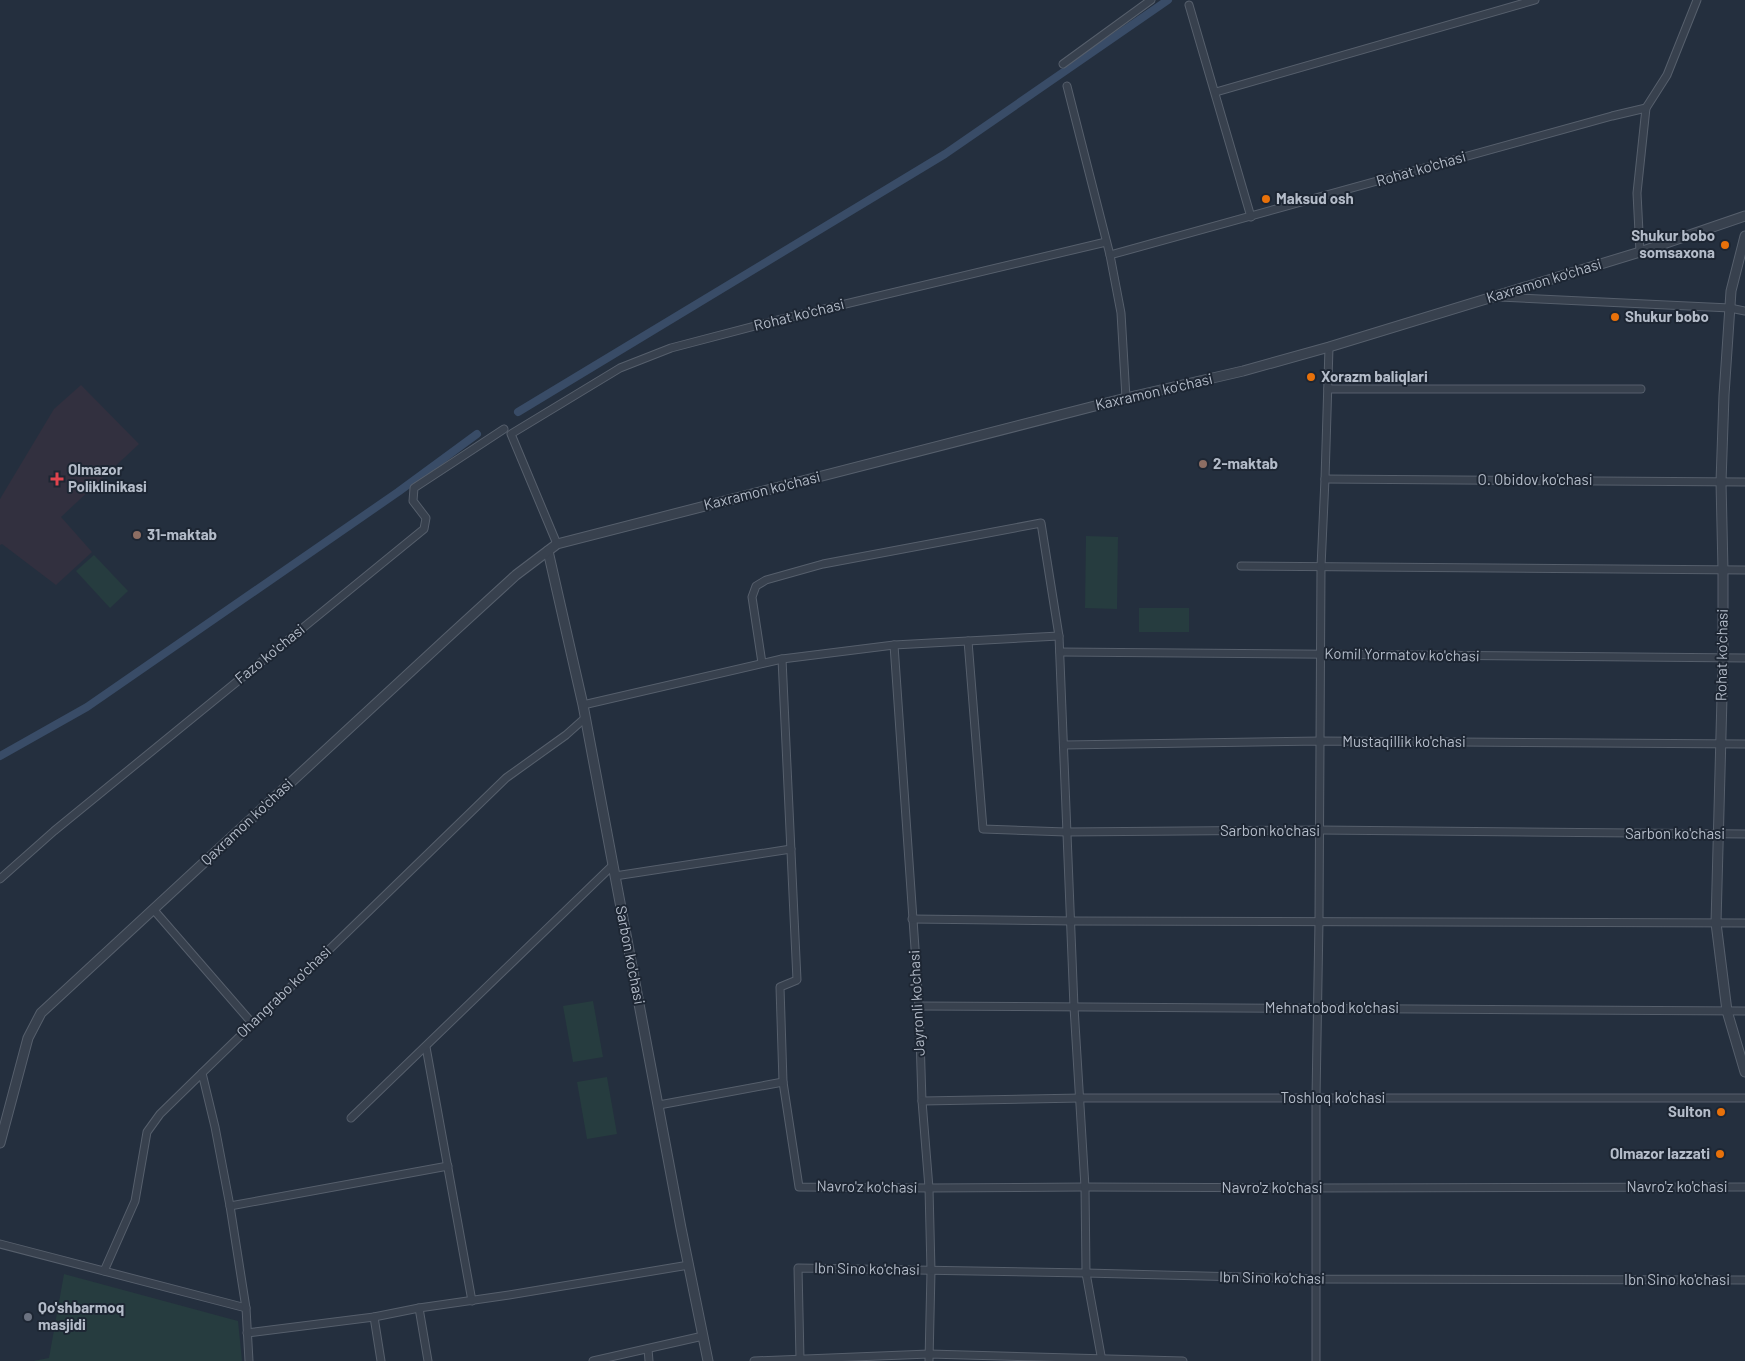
<svg xmlns="http://www.w3.org/2000/svg" width="1745" height="1361" font-family="Barlow,sans-serif">
<style>
.medical{fill:#32303f}
.green{fill:#263c3f}
.lines{fill:none;stroke-linecap:round;stroke-linejoin:round}
.canal{stroke:#394c67;stroke-width:8}
.minor-casing{stroke:#565f6c;stroke-width:9}
.tertiary-casing{stroke:#565f6c;stroke-width:11}
.minor{stroke:#38414e;stroke-width:7}
.tertiary{stroke:#38414e;stroke-width:9}
.food-dot{fill:#e8710a;stroke:#1d2633;stroke-width:2}
.education-dot{fill:#8d6e63;stroke:#1d2633;stroke-width:2}
.health-dot{fill:#e0444e;stroke:#1d2633;stroke-width:2}
.worship-dot{fill:#6b7280;stroke:#1d2633;stroke-width:2}
.labels{text-anchor:middle;stroke-width:4;stroke-linejoin:round;paint-order:stroke}
.street-label{font-size:15px;fill:#b4bcc9;stroke:#1d2633}
.poi-label{font-size:15px;font-weight:bold;fill:#b4bcc9;stroke:#1d2633;text-anchor:start}
</style>
<rect width="100%" height="100%" fill="#242f3e"/>
<!-- medical -->
<polygon class="medical" points="81,385 139,444 61,517 92,552 56,585 2,544 0,545 0,499 54,409"/>
<!-- green -->
<g class="green">
<polygon points="1086,536 1118,537 1117,609 1085,608"/>
<polygon points="94,555 128,591 110,608 76,571"/>
<rect x="1139" y="608" width="50" height="24"/>
<polygon points="593,1001 603,1057 573,1062 563,1006"/>
<polygon points="607,1077 617,1134 587,1139 577,1082"/>
<polygon points="64,1274 238,1321 242,1361 33,1361 49,1358"/>
</g>
<g class="lines">
<!-- canal -->
<g class="canal">
<polyline points="518,412 945,154 1168,0"/>
<polyline points="0,756 87,707 398,492 477,434"/>
</g>
<defs>
<g id="minor">
<polyline points="1189,5 1251,217"/>
<polyline points="1063,64 1151,0"/>
<polyline points="1067,86 1110,255 1121,313 1126,398"/>
<polyline points="1216,92 1535,0"/>
<polyline points="1640,252 1637,193 1646,108 1667,75 1697,0"/>
<polyline points="1110,255 1612,116 1646,108"/>
<polyline points="1499,297 1730,308 1745,311"/>
<polyline points="1328,389 1641,389"/>
<polyline points="1325,479 1745,482"/>
<polyline points="557,544 511,434 620,368 671,348 774,321 1106,242"/>
<polyline points="1241,566 1745,570"/>
<polyline points="968,641 983,829 1066,832 1319,830 1745,834"/>
<polyline points="894,645 919,1006 922,1101 929,1188 931,1271 929,1361"/>
<polyline points="1060,652 1745,658"/>
<polyline points="782,659 797,980 780,987 783,1082 799,1187 929,1188 1085,1187 1316,1188 1745,1187"/>
<polyline points="762,663 752,597 756,586 766,580 823,564 1041,523 1059,636 1074,1007 1085,1187 1086,1273 1102,1361"/>
<polyline points="583,705 782,659 894,645 1059,636"/>
<polyline points="1064,745 1320,741 1745,744"/>
<polyline points="615,876 791,849"/>
<polyline points="0,879 54,831 424,529 426,518 413,501 414,488 504,429"/>
<polyline points="153,909 252,1023"/>
<polyline points="912,919 1071,921 1745,923"/>
<polyline points="919,1006 1745,1011"/>
<polyline points="426,1047 472,1301"/>
<polyline points="922,1101 1081,1098 1745,1098"/>
<polyline points="659,1105 783,1082"/>
<polyline points="351,1118 613,865"/>
<polyline points="230,1206 448,1166"/>
<polyline points="0,1244 246,1308"/>
<polyline points="104,1271 135,1201 147,1132 160,1114 202,1073"/>
<polyline points="419,1308 428,1361"/>
<polyline points="374,1317 381,1361"/>
<polyline points="247,1333 374,1317 419,1308 509,1295 689,1265"/>
<polyline points="648,1349 649,1361"/>
<polyline points="800,1359 798,1268 1086,1273 1315,1279 1745,1280"/>
<polyline points="249,1361 246,1308 230,1206 215,1127 202,1073 506,778 566,735 585,718"/>
<polyline points="593,1361 703,1336"/>
<polyline points="754,1361 929,1354 1183,1361"/>
<polyline points="1316,1361 1316,1098 1319,921 1321,567 1325,479 1329,347"/>
</g>
<g id="tertiary">
<polyline points="1745,236 1731,291 1724,395 1721,482 1723,570 1723,659 1716,923 1727,1011 1745,1072"/>
<polyline points="548,551 583,705 681,1228 708,1361"/>
<polyline points="0,1143 28,1038 41,1013 446,639 516,575 557,544 1126,398 1243,371 1329,347 1640,252 1745,216"/>
</g>
</defs>
<!-- minor casing -->
<use href="#minor" class="minor-casing"/>
<!-- tertiary casing -->
<use href="#tertiary" class="tertiary-casing"/>
<!-- minor -->
<use href="#minor" class="minor"/>
<!-- tertiary -->
<use href="#tertiary" class="tertiary"/>
</g>
<!-- markers -->
<g class="food-dot">
<circle cx="1266" cy="199" r="5"/>
<circle cx="1725" cy="245" r="5"/>
<circle cx="1615" cy="317" r="5"/>
<circle cx="1311" cy="377" r="5"/>
<circle cx="1721" cy="1112" r="5"/>
<circle cx="1720" cy="1154" r="5"/>
</g>
<g class="education-dot">
<circle cx="1203" cy="464" r="5"/>
<circle cx="137" cy="535" r="5"/>
</g>
<path class="health-dot" d="M54.5 471.5h5v5h5v5h-5v5h-5v-5h-5v-5h5z"/>
<circle class="worship-dot" cx="28" cy="1317" r="5"/>
<g class="labels">
<!-- street labels -->
<g class="street-label">
<text transform="translate(1421 169) rotate(-16)" y="5">Rohat ko'chasi</text>
<text transform="translate(1544 281) rotate(-17)" y="5">Kaxramon ko'chasi</text>
<text transform="translate(799 315) rotate(-14)" y="5">Rohat ko'chasi</text>
<text transform="translate(1154 392) rotate(-13)" y="5">Kaxramon ko'chasi</text>
<text x="1535" y="485">O. Obidov ko'chasi</text>
<text transform="translate(762 491) rotate(-14)" y="5">Kaxramon ko'chasi</text>
<text transform="translate(270 654) rotate(-39)" y="5">Fazo ko'chasi</text>
<text transform="translate(1402 655) rotate(1)" y="5">Komil Yormatov ko'chasi</text>
<text transform="translate(1722 655) rotate(-89)" y="5">Rohat ko'chasi</text>
<text x="1404" y="747">Mustaqillik ko'chasi</text>
<text transform="translate(247 822) rotate(-43)" y="5">Qaxramon ko'chasi</text>
<text x="1270" y="836">Sarbon ko'chasi</text>
<text x="1675" y="839">Sarbon ko'chasi</text>
<text transform="translate(630 955) rotate(79)" y="5">Sarbon ko'chasi</text>
<text transform="translate(284 992) rotate(-44)" y="5">Ohangrabo ko'chasi</text>
<text transform="translate(917 1003) rotate(-93)" y="5">Jayronli ko'chasi</text>
<text x="1332" y="1013">Mehnatobod ko'chasi</text>
<text x="1333" y="1103">Toshloq ko'chasi</text>
<text transform="translate(867 1187) rotate(1)" y="5">Navro'z ko'chasi</text>
<text x="1677" y="1192">Navro'z ko'chasi</text>
<text x="1272" y="1193">Navro'z ko'chasi</text>
<text transform="translate(867 1269) rotate(1)" y="5">Ibn Sino ko'chasi</text>
<text transform="translate(1272 1278) rotate(1)" y="5">Ibn Sino ko'chasi</text>
<text x="1677" y="1285">Ibn Sino ko'chasi</text>
</g>
<!-- poi labels -->
<g class="poi-label">
<text x="1276" y="204">Maksud osh</text>
<text x="1715" y="241" text-anchor="end">Shukur bobo<tspan x="1715" dy="17">somsaxona</tspan></text>
<text x="1625" y="322">Shukur bobo</text>
<text x="1321" y="382">Xorazm baliqlari</text>
<text x="1213" y="469">2-maktab</text>
<text x="68" y="475">Olmazor<tspan x="68" dy="17">Poliklinikasi</tspan></text>
<text x="147" y="540">31-maktab</text>
<text x="1711" y="1117" text-anchor="end">Sulton</text>
<text x="1710" y="1159" text-anchor="end">Olmazor lazzati</text>
<text x="38" y="1313">Qo'shbarmoq<tspan x="38" dy="17">masjidi</tspan></text>
</g>
</g>
</svg>
